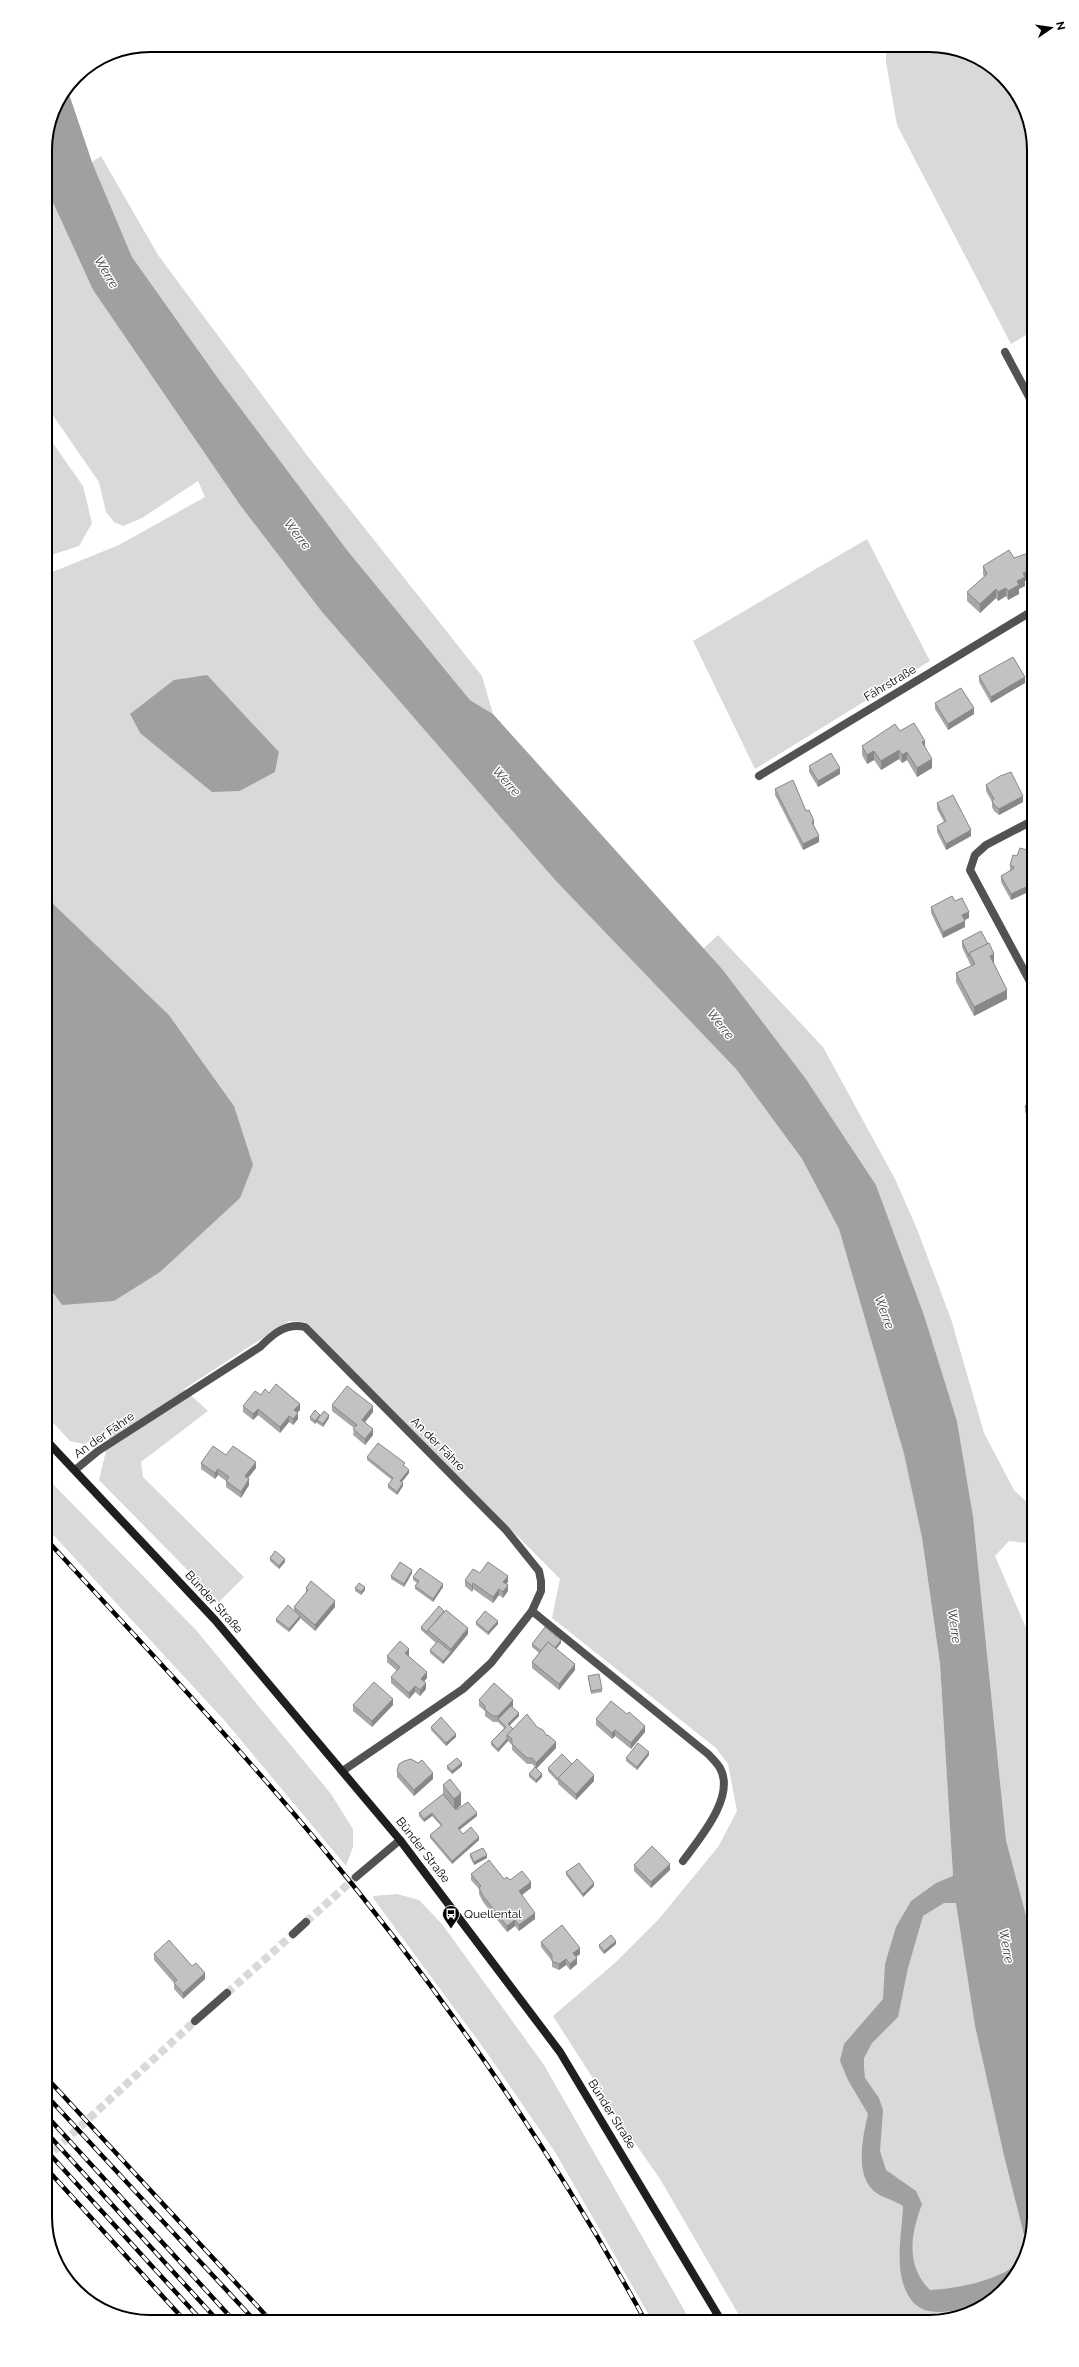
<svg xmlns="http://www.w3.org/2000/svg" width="1079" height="2367" font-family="Raleway,sans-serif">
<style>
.green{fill:#d9d9d9;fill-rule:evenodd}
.water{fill:#a0a0a0}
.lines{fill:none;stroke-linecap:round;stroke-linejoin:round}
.street-tunnel{stroke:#d9d9d9;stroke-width:8;stroke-dasharray:8 4;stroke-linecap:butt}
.lane{stroke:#525252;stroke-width:8}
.street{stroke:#525252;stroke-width:8}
.secondary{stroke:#1f1f1f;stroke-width:8}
.rail-casing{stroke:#000;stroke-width:4.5}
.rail{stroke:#fff;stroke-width:3;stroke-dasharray:9;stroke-linecap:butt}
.wall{fill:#a7a7a7}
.shaded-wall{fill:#888}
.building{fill:#c2c2c2;stroke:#888}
.labels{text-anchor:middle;stroke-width:3;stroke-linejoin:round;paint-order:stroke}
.street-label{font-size:12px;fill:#000;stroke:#fff}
.poi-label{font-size:12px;fill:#000;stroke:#fff;text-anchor:start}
.water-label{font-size:13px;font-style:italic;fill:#414141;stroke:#fff}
.rim{fill:none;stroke:#000;stroke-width:2}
</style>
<rect width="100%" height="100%" fill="#fff"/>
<!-- green -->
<g class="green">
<polygon points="886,45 937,45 993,66 1028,116 1034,150 1034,330 1011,344 897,125 886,62"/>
<polygon points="101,156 158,255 309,458 482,676 493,714 470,700 347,550 220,381 132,257 92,162"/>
<path d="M45,185L93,290L240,505L322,612L555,880L736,1069L802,1159L839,1229L904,1454L922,1538L940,1664L953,1875L975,2026L1004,2156L1026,2243L1016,2276L993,2300L963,2316L929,2322H743L660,2179L628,2133L553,2016L616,1962L658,1920L718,1847L737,1811L728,1764L716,1748L552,1618L560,1579L305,1322L289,1321L184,1389L208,1411L141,1462L143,1477L244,1577L219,1602L99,1480L111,1430L84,1444L70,1441L45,1414V1282L62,1305L234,1106L169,1015L45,896V575L119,545L205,497L198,481L142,518L123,526L114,522L106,512L99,482L45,404ZM130,714L279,753L275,772L240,791L140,733Z"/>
<polygon points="45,432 83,486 92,523 79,546 45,557"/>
<polygon points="867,539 930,661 755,769 693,641"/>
<polygon points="718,935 823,1047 895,1179 917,1229 951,1319 984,1433 1014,1490 1034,1509 1034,1544 1009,1541 995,1556 1030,1637 1034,1672 1034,1947 1006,1840 973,1516 957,1421 924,1315 876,1185 806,1079 723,970 703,949"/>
<polygon points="45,1476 196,1630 331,1794 353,1829 353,1847 346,1866 224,1720 45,1526"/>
<polygon points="397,1894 419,1900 442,1924 544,2065 691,2322 653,2322 555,2152 485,2050 373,1898 373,1896"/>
</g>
<!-- water -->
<g class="water">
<path d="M67,88L92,162L132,257L220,381L347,550L470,700L493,714L723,970L806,1079L876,1185L924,1315L957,1421L973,1516L1006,1840L1034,1946V2218L1026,2243L1004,2156L975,2026L956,1903H944L923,1916L908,1968L898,2017L872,2043L864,2058V2068L865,2078L879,2098L883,2110L880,2151L886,2170L916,2191L922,2204C911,2234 905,2265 930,2290C956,2289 1003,2280 1021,2260C1015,2279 999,2302 978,2308C970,2310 960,2309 951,2311C937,2313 922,2313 912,2301C892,2275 902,2236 903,2206C894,2200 883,2198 875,2192C854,2175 863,2136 868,2114L848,2080L840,2061L844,2044L883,1999L885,1964L896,1927L911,1901L936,1883L953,1876L940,1664L922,1538L904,1454L839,1229L802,1159L736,1069L555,880L322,612L240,505L93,290L45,185V143L56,103Z"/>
<polygon points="207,675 279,752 275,772 240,791 212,792 140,733 130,714 174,680"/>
<polygon points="45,896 169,1015 234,1106 253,1165 240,1198 160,1272 114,1301 62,1305 45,1282"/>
</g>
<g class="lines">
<!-- street-tunnel -->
<g class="street-tunnel">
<polyline points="306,1922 356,1877"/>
<polyline points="227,1993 293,1934"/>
<polyline points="45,2159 195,2021"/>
</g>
<!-- lane -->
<path class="lane" d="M532,1611L708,1754C712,1758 717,1763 720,1768C736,1797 699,1839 683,1861"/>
<!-- street -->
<g class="street">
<polyline points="1005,352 1034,406"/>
<polyline points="759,776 1034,610"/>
<polyline points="1034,989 970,870 975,855 986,845 1034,820"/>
<path d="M75,1470L98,1451L260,1347C272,1335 286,1322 305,1327L506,1530L539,1571L541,1581V1591L532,1611L491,1663L463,1689L344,1770"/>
<polyline points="356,1877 400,1840"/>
<polyline points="293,1934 306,1922"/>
<polyline points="195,2021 227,1993"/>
</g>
<!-- secondary -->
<polyline class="secondary" points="45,1439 215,1620 400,1840 560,2052 722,2322"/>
<defs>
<g id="rail">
<path d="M45,1538C138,1639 233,1740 321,1846C443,1993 554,2154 646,2322"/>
<polyline points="45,2076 272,2322"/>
<polyline points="45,2094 256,2322"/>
<polyline points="45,2114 235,2322"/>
<polyline points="45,2131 219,2322"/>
<polyline points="45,2149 203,2322"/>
<polyline points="45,2167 186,2322"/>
</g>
</defs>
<!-- rail casing -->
<use href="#rail" class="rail-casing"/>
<!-- rail -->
<use href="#rail" class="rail"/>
</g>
<!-- wall -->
<g class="wall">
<polygon points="983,566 1025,581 1025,586 1019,589 1019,594 1008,600 1006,596 998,601 996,598 980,613 967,601 967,592 984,577 983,574"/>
<polygon points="1034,629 1034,640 1032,636 1032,630"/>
<polygon points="979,676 1025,683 991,703 979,682"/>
<polygon points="935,703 974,714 948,730 935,709"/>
<polygon points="900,731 925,747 932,768 917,777 907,760 902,763 899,759 881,770 874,760 867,764 862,755 862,746"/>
<polygon points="809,766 840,774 818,787 809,772"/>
<polygon points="986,785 1023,802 999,815 994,811 992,807 992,802 986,791"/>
<polygon points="775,789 806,811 814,827 819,842 803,850 775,795"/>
<polygon points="937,803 971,836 946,850 937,832 937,826 944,822 937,809"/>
<polygon points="1034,852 1034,894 1028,892 1011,900 1001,882 1001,876 1010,871 1010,865 1017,856"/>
<polygon points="955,901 969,918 965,920 965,927 943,938 931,913 931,907"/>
<polygon points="962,941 994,963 1007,999 974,1016 956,982 956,973 971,966 962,947"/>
<polygon points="1034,1101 1034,1129 1025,1112 1025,1106"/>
<polygon points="269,1393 300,1410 297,1413 298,1419 293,1425 289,1422 280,1433 258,1415 253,1420 243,1412 243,1406"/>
<polygon points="332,1405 373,1412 365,1422 373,1435 365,1445 353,1435 354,1428 332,1411"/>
<polygon points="310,1417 320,1417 329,1418 323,1427 317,1423 317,1421 315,1424 310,1420"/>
<polygon points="226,1455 256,1468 248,1478 249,1485 241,1498 226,1487 226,1481 218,1475 215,1479 201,1469 201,1463"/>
<polygon points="367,1457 405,1466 409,1473 402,1482 403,1486 397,1495 388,1488 388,1485 392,1480 367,1460"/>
<polygon points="270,1558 285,1562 279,1569 270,1561"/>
<polygon points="412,1573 404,1587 391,1579 391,1576"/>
<polygon points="480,1573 508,1582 506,1584 508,1591 503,1598 499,1595 493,1603 473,1589 472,1592 465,1586 465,1580"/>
<polygon points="413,1577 443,1587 433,1602 415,1589 415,1586 417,1583 413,1580"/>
<polygon points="306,1588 335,1607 315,1631 300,1618 289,1632 276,1622 276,1619 294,1610 294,1607 306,1593"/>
<polygon points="355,1588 365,1590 361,1595 355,1591"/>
<polygon points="476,1622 498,1624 488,1635 476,1625"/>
<polygon points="421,1627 468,1634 443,1664 430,1653 430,1650 436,1643 421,1630"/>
<polygon points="561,1643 556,1649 575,1670 559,1690 532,1668 532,1662 539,1653 532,1647 532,1644"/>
<polygon points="409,1655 408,1656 427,1678 424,1681 426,1689 420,1696 415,1692 409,1699 391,1683 391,1677 397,1671 387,1662 387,1656"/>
<polygon points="588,1676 602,1689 602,1692 591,1694"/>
<polygon points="479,1700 513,1706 512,1707 519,1716 509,1726 513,1729 537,1727 547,1736 556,1748 537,1768 542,1777 536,1783 529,1777 529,1774 535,1767 532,1764 527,1764 512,1750 512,1745 508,1741 498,1752 491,1745 491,1742 504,1728 498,1722 493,1722 485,1716 485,1711 479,1706"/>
<polygon points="353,1705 393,1705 372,1727 353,1711"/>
<polygon points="627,1714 645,1732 631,1749 615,1736 612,1739 596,1725 596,1719"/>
<polygon points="431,1727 456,1737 446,1746 431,1730"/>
<polygon points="649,1755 637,1770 626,1761 626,1758"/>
<polygon points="572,1764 594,1781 576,1800 558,1784 558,1782 548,1771 548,1768"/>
<polygon points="447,1766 462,1766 452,1774 447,1769"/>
<polygon points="397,1771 433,1779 414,1796 397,1777"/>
<polygon points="443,1785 461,1805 456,1809 456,1810 477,1816 459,1830 463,1834 479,1840 452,1864 430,1838 430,1835 441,1826 432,1816 424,1822 419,1816 419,1813 443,1794"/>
<polygon points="470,1854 487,1858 474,1865 470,1857"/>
<polygon points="634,1865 670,1870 651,1888 634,1871"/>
<polygon points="566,1872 594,1886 583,1897 566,1875"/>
<polygon points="471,1874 510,1880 531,1888 522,1895 535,1919 519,1931 515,1926 507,1932 483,1902 479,1894 479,1889 471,1880"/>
<polygon points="541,1942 580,1954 576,1957 577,1964 570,1970 566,1965 559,1970 552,1967 552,1961 541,1947"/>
<polygon points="616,1944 604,1954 599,1948 599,1945"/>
<polygon points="154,1954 192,1966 205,1979 183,1999 174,1989 174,1983 154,1960"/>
</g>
<!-- shaded-wall -->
<g class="shaded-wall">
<polygon points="1034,569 1034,578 1025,581 1025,586 1019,589 1019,594 1008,600 1008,591 1017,581 1023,573"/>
<polygon points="1006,588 1006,596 998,601 998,592"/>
<polygon points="996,589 996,598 980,613 980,604"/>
<polygon points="1025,677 1025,683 991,703 991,697"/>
<polygon points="974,708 974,714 948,730 948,724"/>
<polygon points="925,741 925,750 922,742"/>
<polygon points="899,750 899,759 881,770 881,761"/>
<polygon points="874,751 874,760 867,764 867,755"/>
<polygon points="907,752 907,760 902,763 902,755"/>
<polygon points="932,759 932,768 917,777 917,768"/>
<polygon points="840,768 840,774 818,787 818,781"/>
<polygon points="1023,796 1023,802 999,815 999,809"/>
<polygon points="814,821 814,827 812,828 812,822"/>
<polygon points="971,830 971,836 946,850 946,844"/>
<polygon points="819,836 819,842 803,850 803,844"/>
<polygon points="1028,886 1028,892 1011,900 1011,894"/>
<polygon points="969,912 969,918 962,921 962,915"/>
<polygon points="965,921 965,927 943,938 943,932"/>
<polygon points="994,954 994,963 990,965 990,956"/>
<polygon points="1007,990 1007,999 974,1016 974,1007"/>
<polygon points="300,1404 300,1410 294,1416 294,1410"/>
<polygon points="373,1406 373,1412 362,1426 362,1420"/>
<polygon points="258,1409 258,1415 253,1420 253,1414"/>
<polygon points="298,1413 298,1419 293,1425 293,1419"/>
<polygon points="320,1415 320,1418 315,1424 315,1421"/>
<polygon points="329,1415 329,1418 323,1427 323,1424"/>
<polygon points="289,1416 289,1422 280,1433 280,1427"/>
<polygon points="373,1429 373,1435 365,1445 365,1439"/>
<polygon points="256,1462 256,1468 245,1482 245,1476"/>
<polygon points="218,1469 218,1475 215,1479 215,1473"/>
<polygon points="409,1470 409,1473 400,1484 400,1481"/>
<polygon points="249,1479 249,1485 241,1498 241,1492"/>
<polygon points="403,1483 403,1486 397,1495 397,1492"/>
<polygon points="285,1559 285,1562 279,1569 279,1566"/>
<polygon points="412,1570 412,1573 404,1587 404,1584"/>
<polygon points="508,1576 508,1582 503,1588 503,1582"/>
<polygon points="473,1583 473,1589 472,1592 472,1586"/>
<polygon points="443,1584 443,1587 433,1602 433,1599"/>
<polygon points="508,1585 508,1591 503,1598 503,1592"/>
<polygon points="365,1587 365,1590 361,1595 361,1592"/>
<polygon points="499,1589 499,1595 493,1603 493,1597"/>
<polygon points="335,1601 335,1607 315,1631 315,1625"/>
<polygon points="300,1616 300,1619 289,1632 289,1629"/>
<polygon points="498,1621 498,1624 488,1635 488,1632"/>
<polygon points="468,1628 468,1634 451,1655 451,1649"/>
<polygon points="561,1640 561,1643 553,1653 553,1650"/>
<polygon points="409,1649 409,1655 405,1659 405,1653"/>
<polygon points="451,1652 451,1655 443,1664 443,1661"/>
<polygon points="575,1664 575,1670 559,1690 559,1684"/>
<polygon points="427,1672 427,1678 421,1685 421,1679"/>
<polygon points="426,1683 426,1689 420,1696 420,1690"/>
<polygon points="415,1686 415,1692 409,1699 409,1693"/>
<polygon points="393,1699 393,1705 372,1727 372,1721"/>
<polygon points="513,1700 513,1706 500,1721 498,1719 498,1722 498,1716"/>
<polygon points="519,1713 519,1716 508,1727 508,1724"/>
<polygon points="645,1726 645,1732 631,1749 631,1743"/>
<polygon points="615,1730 615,1736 612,1739 612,1733"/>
<polygon points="456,1734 456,1737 446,1746 446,1743"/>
<polygon points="507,1739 508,1741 498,1752 498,1749"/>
<polygon points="556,1742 556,1748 536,1769 536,1763"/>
<polygon points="649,1752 649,1755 637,1770 637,1767"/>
<polygon points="462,1763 462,1766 452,1774 452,1771"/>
<polygon points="433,1773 433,1779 414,1796 414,1790"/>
<polygon points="542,1774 542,1777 536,1783 536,1780"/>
<polygon points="594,1775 594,1781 576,1800 576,1794"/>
<polygon points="461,1793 461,1805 454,1811 454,1799"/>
<polygon points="432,1813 432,1816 424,1822 424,1819"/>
<polygon points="477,1813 477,1816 458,1831 458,1828"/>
<polygon points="479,1837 479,1840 452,1864 452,1861"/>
<polygon points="487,1855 487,1858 474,1865 474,1862"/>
<polygon points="670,1864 670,1870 651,1888 651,1882"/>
<polygon points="531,1882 531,1888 519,1897 519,1891"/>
<polygon points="594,1883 594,1886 583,1897 583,1894"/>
<polygon points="535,1913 535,1919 519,1931 519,1925"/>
<polygon points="515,1920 515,1926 507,1932 507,1926"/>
<polygon points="616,1941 616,1944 604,1954 604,1951"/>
<polygon points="580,1948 580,1954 573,1959 573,1953"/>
<polygon points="577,1958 577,1964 570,1970 570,1964"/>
<polygon points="566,1959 566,1965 559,1970 559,1964"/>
<polygon points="205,1973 205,1979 183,1999 183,1993"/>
<polygon points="75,2279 75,2286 72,2282"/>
</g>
<!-- building -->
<g class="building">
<polygon points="1009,550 1014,558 1034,551 1034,569 1023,573 1025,577 1017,581 1019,585 1008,591 1006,588 998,592 996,589 980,604 967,592 987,574 983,566"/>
<polygon points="1013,657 1025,677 991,697 979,676"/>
<polygon points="961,688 974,708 948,724 935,703"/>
<polygon points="914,723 925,741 922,742 932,759 917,768 907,752 902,755 899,750 881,761 874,751 867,755 862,746 895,724 900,731"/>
<polygon points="831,753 840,768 818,781 809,766"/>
<polygon points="1011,772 1023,796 999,809 994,805 992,801 994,799 986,785 1000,776"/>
<polygon points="793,780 806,811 809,810 814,821 812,822 819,836 803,844 775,789"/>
<polygon points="953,795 971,830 946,844 937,826 946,821 937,803"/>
<polygon points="1020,848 1034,852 1034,865 1033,869 1034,870 1034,888 1028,886 1011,894 1001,876 1013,869 1014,867 1010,865 1013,855 1017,856"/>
<polygon points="952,896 955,901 962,898 969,912 962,915 965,921 943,932 931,907"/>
<polygon points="981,931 988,944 969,953 969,956 962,941"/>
<polygon points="989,943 994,954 990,956 1007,990 974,1007 956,973 975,964 969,953"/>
<polygon points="1034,1101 1034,1123 1025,1106"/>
<polygon points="276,1384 300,1404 294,1410 298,1413 293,1419 289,1416 280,1427 258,1409 253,1414 243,1406 255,1391 261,1395 265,1389 269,1393"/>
<polygon points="347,1386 373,1406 362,1420 373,1429 365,1439 353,1429 357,1425 332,1405"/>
<polygon points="315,1410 320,1415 315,1421 310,1417"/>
<polygon points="324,1411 329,1415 323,1424 317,1420"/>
<polygon points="378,1443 405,1463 403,1465 409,1470 400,1481 403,1483 397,1492 388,1485 393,1478 367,1457"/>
<polygon points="213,1446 226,1455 233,1446 256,1462 245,1476 249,1479 241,1492 226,1481 229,1477 218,1469 215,1473 201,1463"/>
<polygon points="275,1551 285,1559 279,1566 270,1558"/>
<polygon points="400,1562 412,1570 404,1584 391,1576"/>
<polygon points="488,1562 508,1576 503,1582 508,1585 503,1592 499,1589 493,1597 473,1583 472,1586 465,1580 473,1569 480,1573"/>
<polygon points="420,1568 443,1584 433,1599 415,1586 419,1581 413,1577"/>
<polygon points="311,1581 335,1601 315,1625 294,1607 308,1590 306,1588"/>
<polygon points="359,1583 365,1587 361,1592 355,1588"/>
<polygon points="288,1605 300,1616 289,1629 276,1619"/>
<polygon points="439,1606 444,1611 428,1630 428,1633 421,1627"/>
<polygon points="446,1610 468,1628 451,1649 428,1630"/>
<polygon points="485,1611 498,1621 488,1632 476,1622"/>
<polygon points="545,1627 561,1640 555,1648 548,1642 541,1651 532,1644"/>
<polygon points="400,1641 409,1649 405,1653 427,1672 421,1679 426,1683 420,1690 415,1686 409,1693 391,1677 400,1667 387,1656"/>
<polygon points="438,1641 451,1652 443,1661 430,1650"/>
<polygon points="548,1642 575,1664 559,1684 532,1662"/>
<polygon points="599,1674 602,1689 591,1691 588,1676"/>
<polygon points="374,1682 393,1699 372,1721 353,1705"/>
<polygon points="494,1683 513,1700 498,1716 493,1716 485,1710 485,1706 479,1700"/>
<polygon points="611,1701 627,1714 629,1712 645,1726 631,1743 615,1730 612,1733 596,1719"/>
<polygon points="511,1706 519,1713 508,1724 513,1729 507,1735 507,1739 498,1749 491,1742 506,1727 498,1719"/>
<polygon points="527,1714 537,1727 543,1730 547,1736 548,1735 556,1742 536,1763 532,1758 527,1758 512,1744 512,1739 507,1735"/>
<polygon points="441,1717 456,1734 446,1743 431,1727"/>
<polygon points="638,1743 649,1752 637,1767 626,1758"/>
<polygon points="562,1754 572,1764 558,1778 558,1779 548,1768"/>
<polygon points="457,1758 462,1763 452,1771 447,1766"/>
<polygon points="411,1759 418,1763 422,1760 433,1773 414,1790 397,1771 399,1764 404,1761"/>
<polygon points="577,1759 594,1775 576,1794 558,1778"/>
<polygon points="535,1767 542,1774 536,1780 529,1774"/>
<polygon points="450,1779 461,1793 454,1799 443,1785"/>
<polygon points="443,1794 456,1810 468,1802 477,1813 458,1828 463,1834 471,1827 479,1837 452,1861 430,1835 442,1825 432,1813 424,1819 419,1813"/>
<polygon points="652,1846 670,1864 651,1882 634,1865"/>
<polygon points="483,1848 487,1855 474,1862 470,1854"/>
<polygon points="489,1860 504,1879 507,1877 510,1880 522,1871 531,1882 519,1891 535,1913 519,1925 515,1920 507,1926 483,1896 479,1888 481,1886 471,1874"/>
<polygon points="579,1863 594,1883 583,1894 566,1872"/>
<polygon points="562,1925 580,1948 573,1953 577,1958 570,1964 566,1959 559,1964 552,1961 552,1955 541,1942"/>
<polygon points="611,1935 616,1941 604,1951 599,1945"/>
<polygon points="169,1940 192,1966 196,1963 205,1973 183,1993 174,1983 177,1980 154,1954"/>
<polygon points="52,2254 75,2279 72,2282"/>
</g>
<!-- icons -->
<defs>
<symbol id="bus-pin" viewBox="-11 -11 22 30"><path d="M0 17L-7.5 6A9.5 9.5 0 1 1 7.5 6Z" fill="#000" stroke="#fff"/><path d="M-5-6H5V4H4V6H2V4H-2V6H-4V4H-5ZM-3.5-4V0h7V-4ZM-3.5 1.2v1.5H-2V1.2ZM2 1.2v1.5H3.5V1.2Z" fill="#fff"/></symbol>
</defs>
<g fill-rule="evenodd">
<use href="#bus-pin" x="441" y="1904" width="20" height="27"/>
</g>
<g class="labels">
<!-- street labels -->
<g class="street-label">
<text transform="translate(890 683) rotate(-31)" y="4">Fährstraße</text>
<text transform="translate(104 1435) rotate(-35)" y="4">An der Fähre</text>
<text transform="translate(438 1444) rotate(45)" y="4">An der Fähre</text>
<text transform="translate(214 1602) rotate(48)" y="4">Bünder Straße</text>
<text transform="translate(423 1850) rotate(52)" y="4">Bünder Straße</text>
<text transform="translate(612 2114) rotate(58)" y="4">Bünder Straße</text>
</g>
<!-- poi labels -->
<g class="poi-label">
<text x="464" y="1918">Quellental</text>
</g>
<!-- water labels -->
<g class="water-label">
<text transform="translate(107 272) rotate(59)" y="5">Werre</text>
<text transform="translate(298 534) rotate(52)" y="5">Werre</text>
<text transform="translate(507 781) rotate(48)" y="5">Werre</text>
<text transform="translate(721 1024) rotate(51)" y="5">Werre</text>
<text transform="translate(885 1312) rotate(70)" y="5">Werre</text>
<text transform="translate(955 1626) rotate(82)" y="5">Werre</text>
<text transform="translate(1007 1946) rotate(79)" y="5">Werre</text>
</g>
</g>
<!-- crop -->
<path d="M0 0H1079V2367H0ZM150 52H929A98 98 0 0 1 1027 150V2217A98 98 0 0 1 929 2315H150A98 98 0 0 1 52 2217V150A98 98 0 0 1 150 52Z" fill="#fff" fill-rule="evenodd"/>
<path class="rim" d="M150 52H929A98 98 0 0 1 1027 150V2217A98 98 0 0 1 929 2315H150A98 98 0 0 1 52 2217V150A98 98 0 0 1 150 52Z"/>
<!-- north arrow -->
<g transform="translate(1051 28) rotate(77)" stroke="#ffffff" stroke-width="3" paint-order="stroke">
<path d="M0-3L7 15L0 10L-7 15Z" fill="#000000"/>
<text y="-6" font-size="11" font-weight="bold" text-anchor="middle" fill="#000000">N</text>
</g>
</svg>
